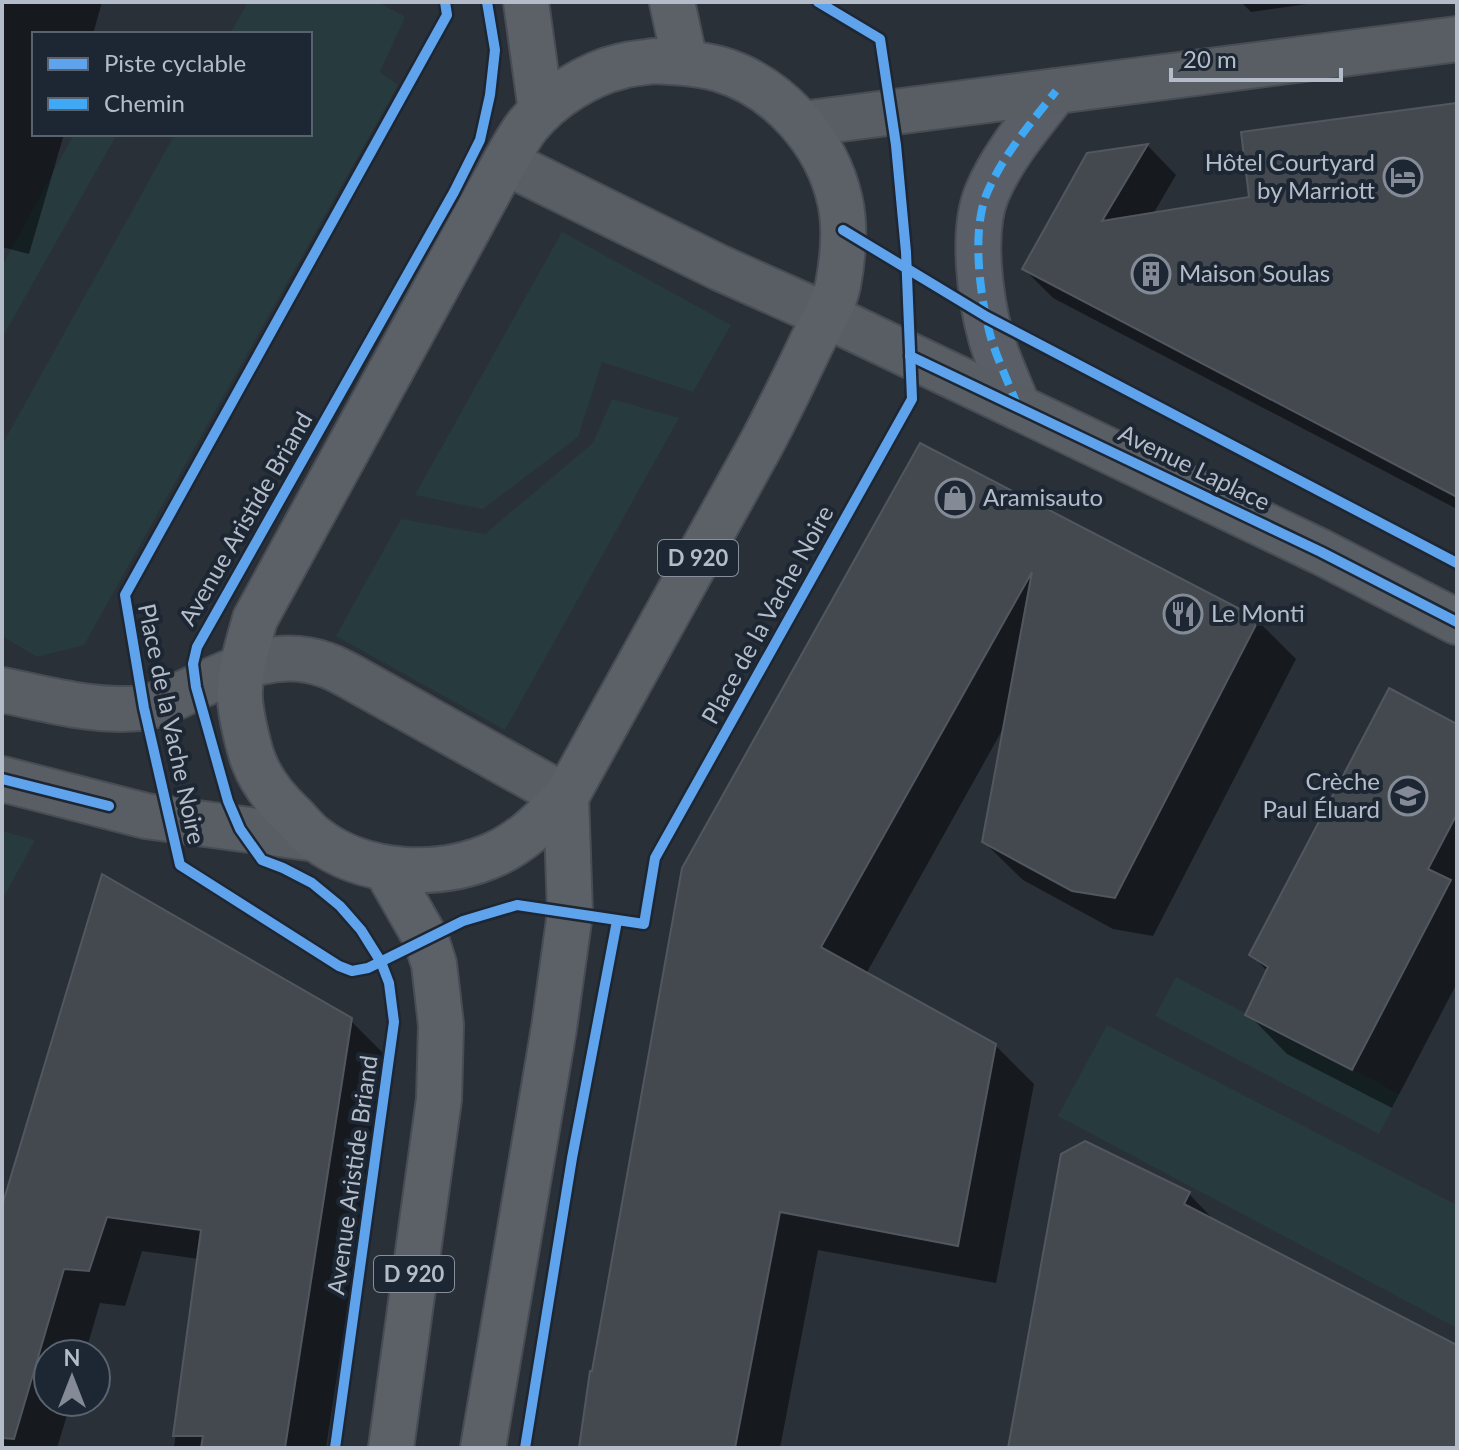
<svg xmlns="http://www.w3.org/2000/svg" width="1459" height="1450" font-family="Lato,sans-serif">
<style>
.green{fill:#273a3e}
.shadow{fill:#0007}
.building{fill:#444950;stroke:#52575f;stroke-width:2}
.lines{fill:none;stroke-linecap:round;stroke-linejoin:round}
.street-casing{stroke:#484c53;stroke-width:48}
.secondary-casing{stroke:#484c53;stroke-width:48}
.primary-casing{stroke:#484c55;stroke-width:48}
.street{stroke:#5a5e66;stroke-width:44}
.secondary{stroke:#595d64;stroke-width:44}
.primary{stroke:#5c6168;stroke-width:44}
.quiet{stroke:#3fa9f5;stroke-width:8;stroke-dasharray:16 8;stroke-linecap:butt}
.cycleway-casing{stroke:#1d2633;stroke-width:15}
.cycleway{stroke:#60a3ed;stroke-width:10}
.labels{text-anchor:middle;stroke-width:8;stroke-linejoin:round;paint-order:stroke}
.shield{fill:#1d2633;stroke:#878f9c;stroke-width:2}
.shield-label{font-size:22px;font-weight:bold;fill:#b4bcc9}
.poi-label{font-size:24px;fill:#b4bcc9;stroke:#1d2633;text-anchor:start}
.street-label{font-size:24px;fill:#b4bcc9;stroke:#1d2633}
</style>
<rect width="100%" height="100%" fill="#2a3038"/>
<!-- green -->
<g class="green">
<polygon points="248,2 378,2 405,17 380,72 398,85 84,645 37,657 2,636 2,445 175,134 310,134 310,34 230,34"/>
<polygon points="74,134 117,134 2,338 2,266"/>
<polygon points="562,232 731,325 693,392 602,362 578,437 483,509 415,495"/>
<polygon points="612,399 679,418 505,730 336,636 401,519 485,534 593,443"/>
<polygon points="2,831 35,840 2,900"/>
<polygon points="1176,977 1400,1094 1379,1134 1155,1016"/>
<polygon points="1107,1025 1457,1205 1457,1328 1058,1116"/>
</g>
<!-- shadow -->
<g class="shadow">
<polygon points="2,2 102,2 93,34 34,34 34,134 64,134 29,254 2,247"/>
<polygon points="1241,2 1322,2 1251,12"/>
<polygon points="1457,105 1457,509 1053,298 1024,269 1088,154 1148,146 1176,175 1153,214 1251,198"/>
<polygon points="921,446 1258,621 1296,659 1153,936 1113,929 1023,880 984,842 1004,727 866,974 995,1045 1034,1084 996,1283 818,1250 780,1448 581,1448"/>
<polygon points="1457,726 1457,983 1392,1108 1287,1054 1248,1014 1268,972 1252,955"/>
<polygon points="350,1020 386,1056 326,1448 174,1448 199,1259 142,1251 125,1306 100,1303 85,1354 48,1354 48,1402 71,1402 57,1448 2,1448 2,1213"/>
<polygon points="1189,1194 1214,1220 1214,1221 1457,1347 1457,1448 1010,1448"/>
</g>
<!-- building -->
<g class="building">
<polygon points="1457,103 1457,497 1022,269 1087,153 1148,144 1102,221 1249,197 1241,132"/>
<polygon points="920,443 1259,619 1115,898 1072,891 982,842 1032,572 821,947 996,1044 958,1246 780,1212 735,1448 579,1448 590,1371 592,1371 682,868"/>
<polygon points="1389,688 1457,724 1457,814 1428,869 1451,880 1352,1070 1245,1015 1268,967 1249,955"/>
<polygon points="102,874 352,1018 285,1448 201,1448 203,1436 173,1436 201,1230 107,1217 89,1271 64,1269 14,1439 2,1438 2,1206"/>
<polygon points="1085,1141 1190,1192 1184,1204 1457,1345 1457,1448 1008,1448 1061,1154"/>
</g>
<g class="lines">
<defs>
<path id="street" d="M1018,407C1009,384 998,361 991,338C980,298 971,231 987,193C1003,155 1031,123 1056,91"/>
<g id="secondary">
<polyline points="802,124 1457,39"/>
<polyline points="505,162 720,268 825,315 1321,552 1457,622"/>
<path d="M2,690C47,699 95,713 141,708C161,706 179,695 197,687C240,667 279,648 326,665C335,668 344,673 353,678L566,797"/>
<polyline points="2,779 146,816 316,839"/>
</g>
<g id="primary">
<polyline points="526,2 541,111"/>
<polyline points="672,2 685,62"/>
<path d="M653,61C675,62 697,63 719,69C778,86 827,141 840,201C846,228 843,258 838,285C834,304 822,323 813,340C794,380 775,420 753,459C691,571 628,684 566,797C544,819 524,841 495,854C440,879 364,876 315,838C307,832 300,823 293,816C277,801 262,783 254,762C249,750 243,723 241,709C236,678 247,649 255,619L505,162C512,150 519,136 528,125C550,98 587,74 622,66C632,63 643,63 653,61Z"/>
<polyline points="386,869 426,939 434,964 441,1025 439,1099 391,1448"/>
<polyline points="483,1448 554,1028 570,913 566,797"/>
</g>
</defs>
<!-- street casing -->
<use href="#street" class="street-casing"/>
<!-- secondary casing -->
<use href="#secondary" class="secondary-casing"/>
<!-- primary casing -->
<use href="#primary" class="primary-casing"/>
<!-- street -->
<use href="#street" class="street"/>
<!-- secondary -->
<use href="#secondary" class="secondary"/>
<!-- primary -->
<use href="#primary" class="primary"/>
<!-- quiet -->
<path class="quiet" d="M1018,407C1009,384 998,361 991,338C980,298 971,231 987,193C1003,155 1031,123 1056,91"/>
<defs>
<g id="cycleway">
<polyline points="445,2 447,15 125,595 144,708 180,865 339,966 352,971 368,968 463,921 517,905 644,924 655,858 912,399 906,252 896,145 880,39 818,2"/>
<polyline points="843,230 987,317 1457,563"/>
<polyline points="910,356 1321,552 1457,622"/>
<polyline points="2,779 109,806"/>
<polyline points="335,1448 394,1022 389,983 381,962 361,930 340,906 312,883 283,868 262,860 240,829 228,801 196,687 193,664 197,647 454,192 480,140 490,95 495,50 487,2"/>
<polyline points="525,1448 572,1158 617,921"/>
</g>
</defs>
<!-- cycleway casing -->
<use href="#cycleway" class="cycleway-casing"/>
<!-- cycleway -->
<use href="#cycleway" class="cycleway"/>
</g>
<!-- icons -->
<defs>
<symbol id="hotel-ring" viewBox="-11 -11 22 22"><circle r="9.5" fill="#1d2633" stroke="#848b96" stroke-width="1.5"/><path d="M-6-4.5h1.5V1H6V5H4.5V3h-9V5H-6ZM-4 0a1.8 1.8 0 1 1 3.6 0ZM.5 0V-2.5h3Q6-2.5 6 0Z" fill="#848b96"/></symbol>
<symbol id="building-ring" viewBox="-11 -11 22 22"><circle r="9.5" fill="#1d2633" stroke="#848b96" stroke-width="1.5"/><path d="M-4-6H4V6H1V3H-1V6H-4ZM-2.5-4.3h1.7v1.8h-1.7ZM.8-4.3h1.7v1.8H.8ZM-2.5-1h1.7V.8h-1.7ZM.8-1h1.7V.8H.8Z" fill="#848b96"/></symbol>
<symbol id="shop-ring" viewBox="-11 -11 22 22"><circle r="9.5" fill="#1d2633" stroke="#848b96" stroke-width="1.5"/><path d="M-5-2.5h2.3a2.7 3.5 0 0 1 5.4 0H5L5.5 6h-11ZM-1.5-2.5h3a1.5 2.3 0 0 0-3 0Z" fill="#848b96"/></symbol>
<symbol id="restaurant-ring" viewBox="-11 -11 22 22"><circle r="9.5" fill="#1d2633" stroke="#848b96" stroke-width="1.5"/><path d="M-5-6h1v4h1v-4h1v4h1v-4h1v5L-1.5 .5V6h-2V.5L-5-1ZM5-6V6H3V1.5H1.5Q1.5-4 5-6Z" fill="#848b96"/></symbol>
<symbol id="school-ring" viewBox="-11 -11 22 22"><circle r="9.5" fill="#1d2633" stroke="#848b96" stroke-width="1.5"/><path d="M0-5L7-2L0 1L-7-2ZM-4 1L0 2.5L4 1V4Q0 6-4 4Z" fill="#848b96"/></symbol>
</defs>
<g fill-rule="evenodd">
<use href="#hotel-ring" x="1381" y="155" width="44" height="44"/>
<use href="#building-ring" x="1129" y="252" width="44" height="44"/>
<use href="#shop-ring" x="933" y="476" width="44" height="44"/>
<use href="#restaurant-ring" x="1161" y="592" width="44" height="44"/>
<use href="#school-ring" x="1386" y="774" width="44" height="44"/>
</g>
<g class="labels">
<!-- shield labels -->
<g class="shield">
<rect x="658" y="540" width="80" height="36" rx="6"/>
<rect x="374" y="1256" width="80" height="36" rx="6"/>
</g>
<g class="shield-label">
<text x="698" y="566">D 920</text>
<text x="414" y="1282">D 920</text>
</g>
<!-- poi labels -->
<g class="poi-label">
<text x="1375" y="171" text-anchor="end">Hôtel Courtyard<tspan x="1375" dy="28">by Marriott</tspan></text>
<text x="1179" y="282">Maison Soulas</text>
<text x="983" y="506">Aramisauto</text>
<text x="1211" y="622">Le Monti</text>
<text x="1380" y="790" text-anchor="end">Crèche<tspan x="1380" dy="28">Paul Éluard</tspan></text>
</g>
<!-- street labels -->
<g class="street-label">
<text transform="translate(1194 468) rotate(26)" y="8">Avenue Laplace</text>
<text transform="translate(246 519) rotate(-60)" y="8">Avenue Aristide Briand</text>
<text transform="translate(768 615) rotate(-61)" y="8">Place de la Vache Noire</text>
<text transform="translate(171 724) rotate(78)" y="8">Place de la Vache Noire</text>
<text transform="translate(353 1175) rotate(-82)" y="8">Avenue Aristide Briand</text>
</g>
</g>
<!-- border -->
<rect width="1459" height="1450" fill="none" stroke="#b4bcc9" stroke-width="8"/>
<!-- legend -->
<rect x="32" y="32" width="280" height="104" fill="#1d2633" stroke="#59626f" stroke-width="2"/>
<rect x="48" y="58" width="40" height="12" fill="#60a3ed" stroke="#59626f" stroke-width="2"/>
<text x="104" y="72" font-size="24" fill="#b4bcc9">Piste cyclable</text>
<rect x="48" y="98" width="40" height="12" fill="#3fa9f5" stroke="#59626f" stroke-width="2"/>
<text x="104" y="112" font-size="24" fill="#b4bcc9">Chemin</text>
<!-- north arrow -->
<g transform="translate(72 1378)"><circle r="38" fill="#1d2633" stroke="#59626f" stroke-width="2"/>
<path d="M0-6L14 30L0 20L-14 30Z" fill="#848b96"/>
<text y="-12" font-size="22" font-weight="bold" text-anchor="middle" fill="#b4bcc9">N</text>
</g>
<!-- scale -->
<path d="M1171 68v12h170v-12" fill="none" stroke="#b4bcc9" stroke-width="4"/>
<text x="1183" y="68" font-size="24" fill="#b4bcc9" stroke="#1d2633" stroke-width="6" paint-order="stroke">20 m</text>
</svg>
